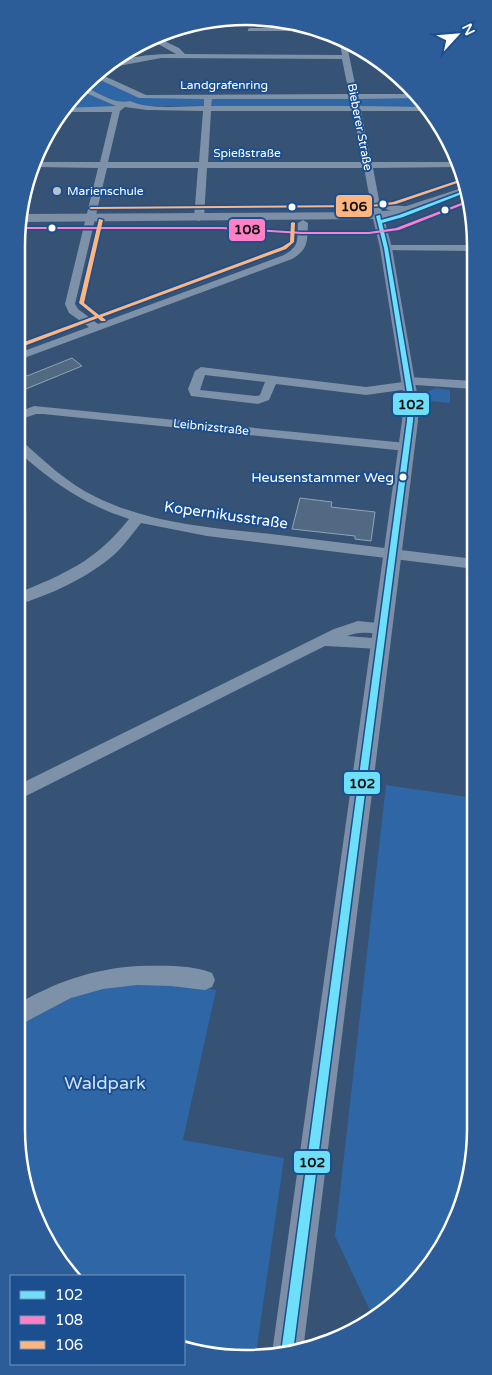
<svg xmlns="http://www.w3.org/2000/svg" width="492" height="1375" font-family="'Varela Round',sans-serif">
<style>
.green{fill:#2f66a5}
.building{fill:#526984;stroke:#92a2b6}
.lines{fill:none;stroke-linecap:round;stroke-linejoin:round}
.minor{fill:#7d92a8;fill-rule:evenodd}
.major{fill:#7d8ea7;fill-rule:evenodd}
.bus-1-casing{stroke:#1b4f8f;stroke-width:3}
.bus-2-casing{stroke:#1b4f8f;stroke-width:3}
.bus-3-casing{stroke:#1b4f8f;stroke-width:3}
.bus-1{fill:#6ddff8;fill-rule:evenodd}
.bus-2{fill:#ff80c5;fill-rule:evenodd}
.bus-3{fill:#ffb580;fill-rule:evenodd}
.poi-dot{fill:#b9c2ce;stroke:#1b4f8f;stroke-width:2}
.bus-dot{fill:#fff;stroke:#1b4f8f;stroke-width:2}
.labels{text-anchor:middle;stroke-width:4;stroke-linejoin:round;paint-order:stroke}
.far-street-label{font-size:12px;fill:#fff;stroke:#1b4f8f}
.far-poi-label{font-size:12px;fill:#fff;stroke:#1b4f8f;text-anchor:start}
.bus-label{font-size:14px;fill:#fff;stroke:#1b4f8f;text-anchor:end}
.street-label{font-size:15px;fill:#fff;stroke:#1b4f8f}
.near-park-label{font-size:18px;fill:#cfe3fa;stroke:#1b4f8f}
.rim{fill:none;stroke:#fff;stroke-width:2.5}
.line-badge{stroke:#1b4f8f;stroke-width:2}
.pale-badge-label{font-size:14px;text-anchor:middle;font-weight:bold;fill:#111}
</style>
<rect width="100%" height="100%" fill="#365274"/>
<!-- green -->
<g class="green">
<polygon points="98,76 145,98 421,97 427,108 143,106 115,102 84,88"/>
<polygon points="81,91 115,105 116,106 113,108 62,109"/>
<polygon points="436,388 450,390 450,403 428,401 427,392"/>
<polygon points="386,785 475,798 476,1129 468,1188 437,1257 374,1319 335,1236"/>
<polygon points="168,982 216,990 183,1140 284,1158 256,1354 216,1357 184,1347 184,1276 71,1276 34,1217 16,1129 16,1027 77,995 111,985"/>
</g>
<!-- building -->
<g class="building">
<polygon points="72,358 82,366 21,391 16,386 16,366 27,376"/>
<polygon points="300,498 332,502 331,507 375,512 371,541 355,539 355,536 292,529"/>
</g>
<g class="lines">
<!-- minor -->
<g class="minor">
<polygon points="250,28 315,28 322,31 248,31 248,29"/>
<path d="M158,38L179,48L185,54L342,55L339,38L346,41L347,46H358L364,50H348L357,94H418L421,98L358,99L360,106L427,107L430,111H361L371,162H458L459,167L373,168L379,200L392,205L411,207L413,209C405,215 390,211 381,207L383,216L378,219L373,216L364,168H207L204,218L199,221L194,218L198,168H107L75,304L78,309L98,324L284,255C300,246 297,240 298,223L303,220L308,223C307,241 309,249 292,259L16,361V354L89,327L69,313L65,304L98,168L34,167L36,162H100L112,112H61L63,108L116,106L81,91L85,87C99,93 115,105 130,101C149,110 180,106 204,106V99L139,98L96,78L100,74L146,95L349,94L342,59L161,58L108,68C122,55 158,54 176,54L151,40ZM212,99H350L352,106H211ZM125,107L147,110L203,111L199,162H108L120,111ZM211,111H353L363,162H208Z"/>
<polygon points="386,245 474,245 474,251 382,250 381,248"/>
<path d="M201,367L366,387L403,382L404,378L408,377L474,381V389L415,385L409,389L366,395L276,384L269,400L258,404L191,396L188,389L195,371ZM205,375L265,382L260,395L257,396L200,390Z"/>
<polygon points="34,406 406,443 412,447 406,451 43,414 36,414 16,421 16,413"/>
<path d="M16,439L21,440C44,461 67,483 96,497C153,525 217,528 279,535C344,543 409,551 474,559L475,569L207,536L141,523C133,533 125,544 116,553C91,576 49,596 16,605V594C64,574 95,562 129,519C81,503 54,483 16,450Z"/>
<path d="M358,621L387,624L390,628L387,632C373,636 364,629 347,636L386,639L388,643L386,647L380,649L325,646L16,801V786L334,629Z"/>
<path d="M137,966C161,966 190,964 212,973L215,980L212,987L205,990L171,986L137,985L103,989L71,998L16,1027V1005C55,982 93,969 137,966Z"/>
</g>
<!-- major -->
<polygon class="major" points="465,187 467,193 400,215 384,218 392,248 418,399 418,421 303,1351 272,1353 402,421 404,399 380,248 373,219 20,222 20,214 372,212 394,210"/>
<defs>
<polygon id="bus-1" points="466,190 467,192 403,217 382,223 388,248 414,399 413,421 293,1352 281,1353 407,421 408,399 384,248 376,216 380,215 381,220 399,215"/>
<polygon id="bus-2" points="469,200 470,202 399,230 369,234 302,234 222,229 18,229 20,227 222,227 302,232 369,232 396,228"/>
<g id="bus-3">
<polygon points="462,179 463,179 463,181 396,204 371,207 91,209 89,208 91,207 371,205 393,202"/>
<polygon points="99,219 103,220 84,303 99,315 282,247 290,242 291,223 293,222 295,223 294,242 286,249 102,317 106,320 105,321 101,321 98,318 16,349 16,345 95,316 79,303"/>
</g>
</defs>
<!-- bus-1 casing -->
<use href="#bus-1" class="bus-1-casing"/>
<!-- bus-2 casing -->
<use href="#bus-2" class="bus-2-casing"/>
<!-- bus-3 casing -->
<use href="#bus-3" class="bus-3-casing"/>
<!-- bus-1 -->
<use href="#bus-1" class="bus-1"/>
<!-- bus-2 -->
<use href="#bus-2" class="bus-2"/>
<!-- bus-3 -->
<use href="#bus-3" class="bus-3"/>
</g>
<!-- markers -->
<circle class="poi-dot" cx="57" cy="191" r="5"/>
<g class="bus-dot">
<circle cx="383" cy="204" r="4.5"/>
<circle cx="292" cy="207" r="4.5"/>
<circle cx="445" cy="210" r="4.5"/>
<circle cx="52" cy="228" r="4.5"/>
<circle cx="403" cy="477" r="4.5"/>
</g>
<g class="labels">
<!-- far-street labels -->
<g class="far-street-label">
<text x="224" y="89">Landgrafenring</text>
<text transform="translate(360 127) rotate(79)" y="4">Bieberer Straße</text>
<text x="247" y="157">Spießstraße</text>
<text transform="translate(211 427) rotate(6)" y="4">Leibnizstraße</text>
</g>
<!-- far-poi labels -->
<g class="far-poi-label">
<text x="67" y="195">Marienschule</text>
</g>
<!-- bus labels -->
<g class="bus-label">
<text x="394" y="482">Heusenstammer Weg</text>
</g>
<!-- street labels -->
<g class="street-label">
<text transform="translate(226 515) rotate(8)" y="5">Kopernikusstraße</text>
</g>
<!-- near-park labels -->
<g class="near-park-label">
<text x="105" y="1089">Waldpark</text>
</g>
</g>
<!-- crop -->
<path d="M0 0H492V1375H0ZM246 25H246A221 221 0 0 1 467 246V1129A221 221 0 0 1 246 1350H246A221 221 0 0 1 25 1129V246A221 221 0 0 1 246 25Z" fill="#2d5d98" fill-rule="evenodd"/>
<path class="rim" d="M246 25H246A221 221 0 0 1 467 246V1129A221 221 0 0 1 246 1350H246A221 221 0 0 1 25 1129V246A221 221 0 0 1 246 25Z"/>
<g class="line-badge">
<rect x="335" y="194" width="38" height="24" rx="5" fill="#ffb580"/>
<rect x="228" y="218" width="38" height="24" rx="5" fill="#ff80c5"/>
<rect x="392" y="392" width="38" height="24" rx="5" fill="#6ddff8"/>
<rect x="343" y="771" width="38" height="24" rx="5" fill="#6ddff8"/>
<rect x="293" y="1150" width="38" height="24" rx="5" fill="#6ddff8"/>
</g>
<g class="pale-badge-label">
<text x="354" y="211">106</text>
<text x="247" y="234">108</text>
<text x="411" y="409">102</text>
<text x="362" y="788">102</text>
<text x="312" y="1167">102</text>
</g>
<!-- legend -->
<rect x="10" y="1275" width="175" height="90" fill="#1b4f8f" stroke="#7695bc"/>
<rect x="20" y="1291" width="25" height="8" fill="#6ddff8" stroke="#7695bc"/>
<text x="55" y="1300" font-size="15" fill="#ffffff">102</text>
<rect x="20" y="1316" width="25" height="8" fill="#ff80c5" stroke="#7695bc"/>
<text x="55" y="1325" font-size="15" fill="#ffffff">108</text>
<rect x="20" y="1341" width="25" height="8" fill="#ffb580" stroke="#7695bc"/>
<text x="55" y="1350" font-size="15" fill="#ffffff">106</text>
<!-- north arrow -->
<g transform="translate(457 35) rotate(64)" stroke="#1b4f8f" stroke-width="4" paint-order="stroke">
<path d="M0-4L9 19L0 12L-9 19Z" fill="#ffffff"/>
<text y="-8" font-size="14" font-weight="bold" text-anchor="middle" fill="#ffffff">N</text>
</g>
</svg>
